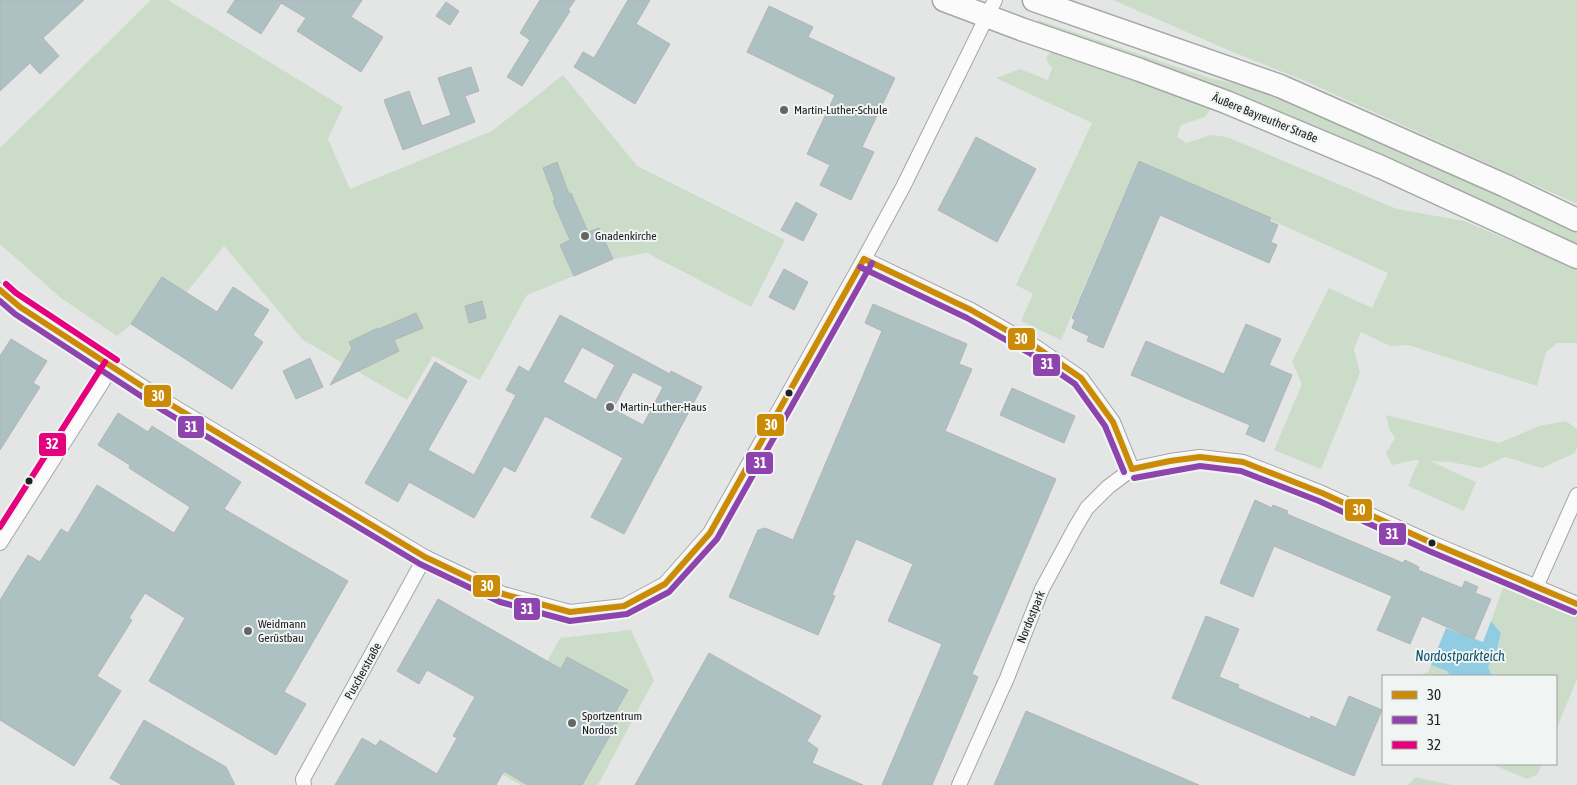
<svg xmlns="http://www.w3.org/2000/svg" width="1577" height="785" font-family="'Asap Condensed',sans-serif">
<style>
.green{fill:#cbddc8}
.water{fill:#90cce2}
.building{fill:#adc1c2;stroke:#b3b4b5;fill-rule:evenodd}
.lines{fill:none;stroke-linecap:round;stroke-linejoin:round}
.street-casing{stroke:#a5a7a6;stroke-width:16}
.primary-casing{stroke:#a5a7a6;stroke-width:25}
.street{stroke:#fbfbfb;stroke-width:14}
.primary{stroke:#fbfbfb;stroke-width:22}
.bus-1-casing{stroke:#f0f4f3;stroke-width:10}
.bus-2-casing{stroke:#f0f4f3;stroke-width:10}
.bus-3-casing{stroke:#f0f4f3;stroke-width:10}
.bus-1{stroke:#cc8b07;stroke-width:6}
.bus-2{stroke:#8e44ad;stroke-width:6}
.bus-3{stroke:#e5007d;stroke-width:6}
.poi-dot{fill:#656666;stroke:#f0f4f3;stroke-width:2}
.bus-dot{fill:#202121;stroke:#f0f4f3;stroke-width:2}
.labels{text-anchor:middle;stroke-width:4;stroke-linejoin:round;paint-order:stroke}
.poi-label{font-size:12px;fill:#202121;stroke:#f0f4f3;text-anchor:start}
.street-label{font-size:12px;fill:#202121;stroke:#f0f4f3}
.water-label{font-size:14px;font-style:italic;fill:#0f566c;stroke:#f0f4f3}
.line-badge{stroke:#f0f4f3;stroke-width:2}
.badge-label{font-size:14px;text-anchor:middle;font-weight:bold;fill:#fff}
</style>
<rect width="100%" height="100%" fill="#e4e6e5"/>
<!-- green -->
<g class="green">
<polygon points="151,0 168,0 343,107 328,139 350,189 492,131 563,75 637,166 785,240 751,307 647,253 613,259 599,228 588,232 571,193 553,201 570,240 560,245 574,276 527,295 480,380 433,356 407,400 303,340 224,246 186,293 162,277 131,324 117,336 61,298 0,244 0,148"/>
<polygon points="1113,0 1577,0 1577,204 1305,81 1235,53"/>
<polygon points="1038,20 1210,78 1276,93 1577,229 1577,247 1036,25"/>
<polygon points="1060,51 1206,103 1210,110 1205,117 1181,125 1177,137 1186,143 1211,135 1227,137 1397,209 1464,221 1561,262 1577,270 1577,343 1557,343 1546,352 1537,386 1408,345 1390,346 1361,332 1354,349 1360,373 1321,469 1274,450 1302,384 1292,362 1329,288 1372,308 1388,273 1139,160 1061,340 1021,321 1033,294 1016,285 1092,123 996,78 1020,69 1048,80 1052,68 1046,59 1048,54"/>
<polygon points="1386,415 1499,443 1539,426 1566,421 1577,429 1577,447 1575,453 1542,468 1505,457 1481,468 1450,462 1430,461 1476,482 1464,511 1408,486 1419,460 1415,460 1392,465 1386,453 1395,438 1389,429"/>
<polygon points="1505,583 1577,613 1577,679 1556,730 1556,676 1492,676 1488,667 1497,650 1501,633 1491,621"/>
<polygon points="631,630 654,680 598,785 521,785 489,767 560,638"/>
<polygon points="1431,665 1447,671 1450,676 1418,676 1428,672"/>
<polygon points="1491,764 1542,764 1537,775 1527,779"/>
<polygon points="1415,777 1452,785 1408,785"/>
</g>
<!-- water -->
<polygon class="water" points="1491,621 1501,633 1497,650 1488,667 1492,676 1450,676 1447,671 1431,665 1446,628 1483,642"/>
<!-- building -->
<g class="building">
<polygon points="0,0 84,0 43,38 59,56 40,74 30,63 0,91"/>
<polygon points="235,0 362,0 351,17 383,37 361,72 297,31 306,18 281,3 261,34 227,12"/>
<polygon points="540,0 575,0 568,10 570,11 522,86 507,77 530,40 520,33"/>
<polygon points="628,0 650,0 636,24 670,44 635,104 574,67 583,52 594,58"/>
<polygon points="446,2 459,11 450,25 436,16"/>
<polygon points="769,6 813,27 808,37 895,78 862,147 874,152 851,200 820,185 830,165 807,154 835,95 747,52"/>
<polygon points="471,67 479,91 465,96 475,122 403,150 384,100 409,91 422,126 451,115 438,78"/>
<polygon points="976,137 1036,169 997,242 938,210"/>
<polygon points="1139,161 1271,218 1269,221 1278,225 1271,242 1277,245 1269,263 1160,215 1103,348 1087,341 1089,336 1072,328 1075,320 1072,318"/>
<polygon points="557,162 569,194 571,193 588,232 599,228 613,259 574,276 560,245 570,240 553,201 555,200 543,168"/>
<polygon points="796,202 817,214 803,241 781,230"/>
<polygon points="784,269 808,282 794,310 769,297"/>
<polygon points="162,277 217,312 233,287 269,310 253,335 263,342 232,389 131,324"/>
<polygon points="482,301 486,318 469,323 465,306"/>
<polygon points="873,304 967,344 959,364 972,369 945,431 1056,479 972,674 978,677 932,785 882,785 942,644 888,621 913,564 856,539 832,595 835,596 818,635 729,597 758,530 765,528 793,540 882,331 865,323"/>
<polygon points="416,313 423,328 394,340 399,351 330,385 352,348 349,342 378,328 379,329"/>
<path d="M560,315L670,374L671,371L702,387L624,534L591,517L623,458L545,416L515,472L504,466L474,518L409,482L398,502L365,483L435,362L467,381L428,450L474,475L516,395L506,390L519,366L529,372ZM582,347L615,365L596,400L563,382ZM633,372L663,387L643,425L613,409Z"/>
<polygon points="1246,324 1281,339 1269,365 1292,375 1264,442 1246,434 1250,425 1131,375 1146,341 1224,374"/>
<polygon points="11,339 47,361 33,383 40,387 0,450 0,356"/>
<polygon points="310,358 323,387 296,399 283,371"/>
<polygon points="1012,388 1075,416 1064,443 1000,415"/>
<polygon points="118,413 148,432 152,426 241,482 224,509 348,581 284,692 306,704 276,755 149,681 185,618 145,593 129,618 132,620 97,676 121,691 74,766 0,720 0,600 28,555 40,562 61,529 68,533 97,485 174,533 190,507 129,468 130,465 98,445"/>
<polygon points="1255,500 1272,508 1273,505 1288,511 1287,514 1403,563 1405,560 1419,567 1418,570 1462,588 1465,581 1478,587 1475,593 1491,599 1474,639 1422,616 1410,644 1377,630 1392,596 1274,546 1253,597 1220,583"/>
<polygon points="438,599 561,669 567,657 628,690 611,720 617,723 582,785 528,785 504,771 496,785 335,785 362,738 376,746 380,740 437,774 457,738 453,736 475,697 427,670 419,684 397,671"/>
<polygon points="1206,616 1239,629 1219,677 1239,685 1238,688 1310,719 1311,716 1336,727 1349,696 1382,710 1354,776 1172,698"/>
<polygon points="709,653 821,716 807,741 818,749 812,763 863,785 635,785"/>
<polygon points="1026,711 1199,785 994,785"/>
<polygon points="144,720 226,767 235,785 122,785 110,778"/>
</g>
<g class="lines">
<defs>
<g id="street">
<polyline points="864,259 971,310 1036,347 1081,378 1113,422 1132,469"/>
<polyline points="0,290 20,307 168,403 425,557 503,594 570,612 624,606 665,584 710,533 864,259 903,187 995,0"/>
<polyline points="0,543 112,367"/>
<polyline points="1536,587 1577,495"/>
<polyline points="304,785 303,779 425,557"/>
<polyline points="959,785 1007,678 1042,589 1075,528 1087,508 1108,487 1132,469 1170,461 1200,457 1243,462 1322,493 1432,543 1577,604"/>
</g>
<g id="primary">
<polyline points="944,0 1021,29 1140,70 1226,102 1381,167 1577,257"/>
<polyline points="1034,0 1280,86 1506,186 1577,220"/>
</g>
</defs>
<!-- street casing -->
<use href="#street" class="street-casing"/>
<!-- primary casing -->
<use href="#primary" class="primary-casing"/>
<!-- street -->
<use href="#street" class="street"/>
<!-- primary -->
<use href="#primary" class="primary"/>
<defs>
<g id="bus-1">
<polyline points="864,259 971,310 1036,347 1081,378 1113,422 1132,469"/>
<polyline points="0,290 20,307 168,403 425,557 503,594 570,612 624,606 665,584 710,533 864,259"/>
<polyline points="1132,469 1170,461 1200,457 1243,462 1322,493 1432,543 1577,604"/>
</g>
<g id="bus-2">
<polyline points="860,267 967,318 1031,354 1075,384 1105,426 1124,472"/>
<polyline points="0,301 15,314 164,411 420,564 500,602 570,621 627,614 669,592 717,539 872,263"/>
<polyline points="1134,478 1200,466 1241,471 1319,501 1429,551 1574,612"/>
</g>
<g id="bus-3">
<polyline points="6,284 16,293 117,360"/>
<polyline points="0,527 105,362"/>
</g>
</defs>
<!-- bus-1 casing -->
<use href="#bus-1" class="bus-1-casing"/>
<!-- bus-2 casing -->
<use href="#bus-2" class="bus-2-casing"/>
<!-- bus-3 casing -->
<use href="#bus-3" class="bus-3-casing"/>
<!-- bus-1 -->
<use href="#bus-1" class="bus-1"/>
<!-- bus-2 -->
<use href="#bus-2" class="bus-2"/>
<!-- bus-3 -->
<use href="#bus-3" class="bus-3"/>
</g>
<!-- markers -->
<g class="poi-dot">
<circle cx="784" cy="110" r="5"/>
<circle cx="585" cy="236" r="5"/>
<circle cx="610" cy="407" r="5"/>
<circle cx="248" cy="631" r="5"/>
<circle cx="572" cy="723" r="5"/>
</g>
<g class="bus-dot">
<circle cx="789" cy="393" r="4.5"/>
<circle cx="29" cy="481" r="4.5"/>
<circle cx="1432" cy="543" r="4.5"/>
</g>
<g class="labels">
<!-- poi labels -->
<g class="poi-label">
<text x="794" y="114">Martin-Luther-Schule</text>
<text x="595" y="240">Gnadenkirche</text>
<text x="620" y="411">Martin-Luther-Haus</text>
<text x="258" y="628">Weidmann<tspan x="258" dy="14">Gerüstbau</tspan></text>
<text x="582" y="720">Sportzentrum<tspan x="582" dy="14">Nordost</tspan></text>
</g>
<!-- street labels -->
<g class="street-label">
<text transform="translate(1265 118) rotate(22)" y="4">Äußere Bayreuther Straße</text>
<text transform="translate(1031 617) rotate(-68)" y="4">Nordostpark</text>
<text transform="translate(363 671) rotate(-61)" y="4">Puscherstraße</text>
</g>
<!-- water labels -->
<g class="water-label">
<text x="1460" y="661">Nordostparkteich</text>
</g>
</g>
<g class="line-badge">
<rect x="1007" y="327" width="29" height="24" rx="5" fill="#cc8b07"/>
<rect x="1032" y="353" width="29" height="24" rx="5" fill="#8e44ad"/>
<rect x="143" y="384" width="29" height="24" rx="5" fill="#cc8b07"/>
<rect x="756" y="413" width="29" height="24" rx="5" fill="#cc8b07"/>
<rect x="177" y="415" width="28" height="24" rx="5" fill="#8e44ad"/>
<rect x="38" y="432" width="29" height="25" rx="5" fill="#e5007d"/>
<rect x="745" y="451" width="29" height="24" rx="5" fill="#8e44ad"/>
<rect x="1344" y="498" width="29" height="24" rx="5" fill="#cc8b07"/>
<rect x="1378" y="522" width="29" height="24" rx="5" fill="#8e44ad"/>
<rect x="472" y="574" width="29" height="24" rx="5" fill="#cc8b07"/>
<rect x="513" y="597" width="28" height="24" rx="5" fill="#8e44ad"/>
</g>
<g class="badge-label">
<text x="1021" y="344">30</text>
<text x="1047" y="369">31</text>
<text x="158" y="401">30</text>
<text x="771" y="430">30</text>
<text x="191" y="432">31</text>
<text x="52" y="449">32</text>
<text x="760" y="468">31</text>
<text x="1359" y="515">30</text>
<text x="1392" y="539">31</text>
<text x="487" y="591">30</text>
<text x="527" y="614">31</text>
</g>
<!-- legend -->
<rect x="1382" y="675" width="175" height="90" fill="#f0f4f3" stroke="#9da09f"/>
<rect x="1392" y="691" width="25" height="8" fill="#cc8b07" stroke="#9da09f"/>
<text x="1427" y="700" font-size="15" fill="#202121">30</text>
<rect x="1392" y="716" width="25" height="8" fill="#8e44ad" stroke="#9da09f"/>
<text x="1427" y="725" font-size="15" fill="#202121">31</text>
<rect x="1392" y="741" width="25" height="8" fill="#e5007d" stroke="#9da09f"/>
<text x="1427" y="750" font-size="15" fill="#202121">32</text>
</svg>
